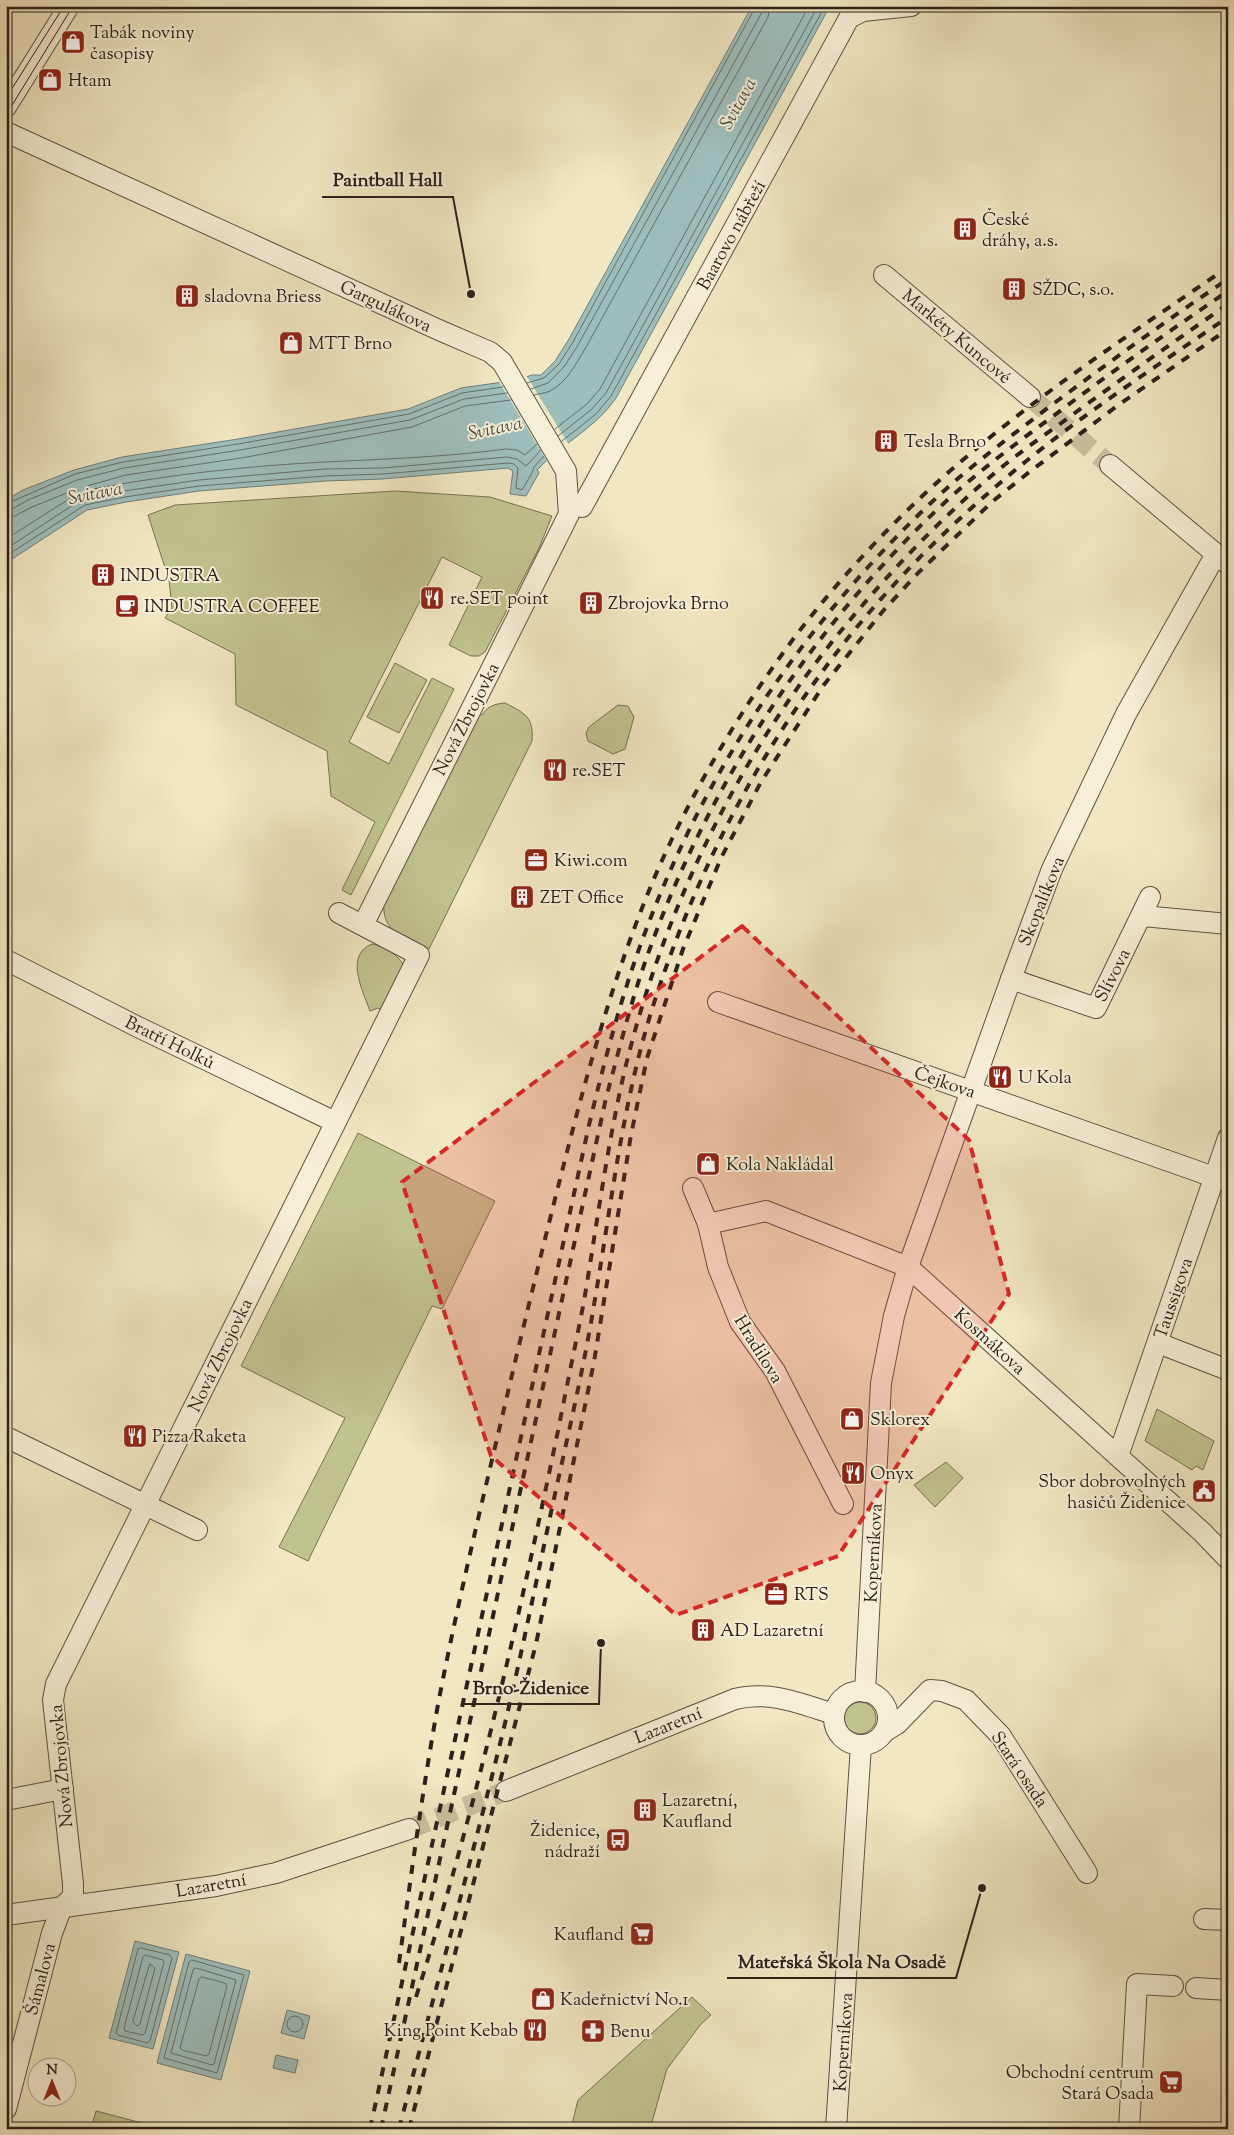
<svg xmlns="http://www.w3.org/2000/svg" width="1234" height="2135" font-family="'Sorts Mill Goudy',serif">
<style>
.green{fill:#c1c38f;stroke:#767254}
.water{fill:#9ebebc;stroke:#707f7b}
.pier{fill:#f1e7c2}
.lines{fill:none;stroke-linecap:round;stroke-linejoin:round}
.shore{stroke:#64706b;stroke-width:1}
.minor-tunnel{stroke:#c9bfa0;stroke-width:20;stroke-dasharray:20 10;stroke-linecap:butt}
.minor-casing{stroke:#5c5244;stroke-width:22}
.minor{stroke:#f6efd7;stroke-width:20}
.tram{stroke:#2b211a;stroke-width:1}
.rail{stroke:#2b211a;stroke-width:4;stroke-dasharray:9 9;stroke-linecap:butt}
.marked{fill:#d62828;fill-opacity:0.2;stroke:#d62828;stroke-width:4;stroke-dasharray:10 6;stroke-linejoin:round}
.labels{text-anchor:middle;stroke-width:4;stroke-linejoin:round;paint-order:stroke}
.poi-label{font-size:18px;fill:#2b211a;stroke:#f6efd7;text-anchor:start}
.street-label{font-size:18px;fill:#2b211a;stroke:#f6efd7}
.water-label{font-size:19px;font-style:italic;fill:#4e504b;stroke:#f6efd7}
.leader{fill:none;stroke:#2b211a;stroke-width:2}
.callout-dot{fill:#2b211a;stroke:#f6efd7;stroke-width:2}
.callout-label{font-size:19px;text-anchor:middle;font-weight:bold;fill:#2b211a;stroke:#f6efd7;stroke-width:4;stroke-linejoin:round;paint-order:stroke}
</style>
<rect width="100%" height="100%" fill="#f1e7c2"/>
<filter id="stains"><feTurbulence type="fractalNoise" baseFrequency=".004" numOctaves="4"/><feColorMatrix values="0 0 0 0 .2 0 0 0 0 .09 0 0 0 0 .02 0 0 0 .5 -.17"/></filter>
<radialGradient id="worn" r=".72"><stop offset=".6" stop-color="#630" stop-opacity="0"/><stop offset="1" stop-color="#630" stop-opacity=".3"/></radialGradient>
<!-- green -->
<g class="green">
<polygon points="395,491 490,497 552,516 539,548 485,652 479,656 471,656 449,645 482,577 442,557 349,742 389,764 432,678 454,689 351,895 342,890 375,822 331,796 327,751 236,705 235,654 165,618 172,608 169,580 148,515 175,505"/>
<polygon points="395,663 427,680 399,733 367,717"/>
<path d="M505,703C525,713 534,717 532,741L429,949C405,937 381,933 384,902L478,713L482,715C488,706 494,704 505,703Z"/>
<polygon points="618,705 628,706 634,717 625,749 613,754 588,741 586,733 589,727"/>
<path d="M372,944C387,947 394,952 403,964L401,979L384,1013L378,1008L370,1011C363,991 344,955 372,944Z"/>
<polygon points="358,1133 495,1201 442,1309 432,1306 308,1561 279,1547 345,1418 241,1366"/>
<polygon points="1157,1409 1214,1441 1203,1470 1196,1466 1192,1470 1145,1441"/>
<polygon points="946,1462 963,1478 935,1507 914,1485"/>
<circle cx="860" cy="1718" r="16"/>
<polygon points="692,1997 711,2015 701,2024 667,2069 650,2129 571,2128 578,2100"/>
<polygon points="96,2111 165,2129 91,2129"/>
</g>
<!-- water -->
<g class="water">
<path d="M752,6H830L616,398C596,428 561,444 537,470L539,473L526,496L510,494L513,471L508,468L383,479L326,481L199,491L126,502L87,510L6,563V500L23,490L74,470L122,457L238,439L408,409L461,388L517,380L532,375H541L555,361L569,339Z"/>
<polygon points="135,1941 179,1952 153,2049 109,2038"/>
<polygon points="186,1954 250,1971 221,2080 157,2063"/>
<polygon points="287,2010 310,2016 304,2039 281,2033"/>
<polygon points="276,2055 298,2060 295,2073 273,2068"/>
</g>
<!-- pier -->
<polygon class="pier" points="526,375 569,445 548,463 498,380"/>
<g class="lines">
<!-- shore -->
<g class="shore">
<polyline points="527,383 544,378 559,364 573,342 756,6"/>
<polyline points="531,389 548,383 564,367 578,345 761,14 763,6"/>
<path d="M534,395C539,393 545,394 550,391C566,383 576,364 585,349L768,17L770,6"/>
<path d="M511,400L465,406L412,427L241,458L126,475L87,486L85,488L88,490C166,475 245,466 325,462C386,459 446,457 506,449L517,450L525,455L537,444"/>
<polyline points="555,429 587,404 600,389 809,6"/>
<polyline points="558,436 592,409 606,393 818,6"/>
<polyline points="562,441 596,414 611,396 825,6"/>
<polyline points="6,504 75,474 123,462 238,444 409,414 462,393 503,387"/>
<polyline points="6,510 12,509 28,500 77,480 124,468 240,450 410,420 464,399 507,393"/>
<polyline points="6,518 15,516 32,507 74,490 78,491 77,494 6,539"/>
<polyline points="6,549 82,499 124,491 199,480 325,469 383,468 507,457 517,459 526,466 541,450"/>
<polyline points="6,556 85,505 125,497 199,486 325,476 383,474 508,463 514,464 518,468 516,488 522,490 532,473 534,467 544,456"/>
<polygon points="141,1948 170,1955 172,1958 150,2041 147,2043 118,2035 116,2033 138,1949"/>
<polygon points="145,1955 163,1960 164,1962 145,2033 143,2035 125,2031 124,2028 143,1957"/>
<polygon points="192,1960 244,1975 217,2073 164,2058 189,1962"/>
<polygon points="150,1964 155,1968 140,2024 137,2026 133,2022"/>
<polygon points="196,1968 236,1980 214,2064 212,2065 171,2053 193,1970"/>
<polygon points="202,1977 225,1983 227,1986 209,2054 206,2056 182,2050 180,2048 199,1979"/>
<circle cx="295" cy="2024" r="8"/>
</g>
<!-- minor-tunnel -->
<g class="minor-tunnel">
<polyline points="1030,397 1110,465"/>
<polyline points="409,1829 506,1791"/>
</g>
<defs>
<g id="minor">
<polyline points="6,107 69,6"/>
<polyline points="6,132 439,330 490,352 502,362 566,471 569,514 363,925"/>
<polyline points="884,275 1030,397"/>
<polyline points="1110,465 1228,564"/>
<polyline points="582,507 849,18 863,11 911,6"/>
<polyline points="1143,916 1228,924"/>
<polyline points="6,960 138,1027 335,1122"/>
<polyline points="1011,979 1096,1008 1150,897"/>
<polyline points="718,1002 1228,1182"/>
<polyline points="693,1188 708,1224 718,1267 740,1322 775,1371 843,1504"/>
<polyline points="708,1224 766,1211 908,1267 1202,1532 1228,1559"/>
<polyline points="1158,1343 1228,1370"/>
<polyline points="6,1437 197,1530"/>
<polyline points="1118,1456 1228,1138"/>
<circle cx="861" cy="1718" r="27"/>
<polyline points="865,1692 881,1383 894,1316 908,1267 1011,979 1052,869 1126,714 1216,554"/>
<polyline points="884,1732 897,1724 930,1690 942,1691 966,1700 1001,1736 1087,1873"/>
<path d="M506,1791L735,1699C769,1690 801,1704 834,1714"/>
<polyline points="6,1800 63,1789"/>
<polyline points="6,1915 216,1886 276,1873 409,1829"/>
<polyline points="1204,1919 1228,1920"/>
<polyline points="1196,1988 1228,1990"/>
<polyline points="6,2109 52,1933 62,1907 73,1897 73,1884 53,1700 56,1684 419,955 339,913"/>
<polyline points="836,2129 861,1745"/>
<polyline points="1129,2129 1137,1984 1173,1986"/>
</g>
</defs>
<!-- minor casing -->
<use href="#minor" class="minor-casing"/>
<!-- minor -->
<use href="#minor" class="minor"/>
<!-- tram -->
<g class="tram">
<polyline points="6,98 64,6"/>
<polyline points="6,115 73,6"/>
</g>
<!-- rail -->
<g class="rail">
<path d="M399,1963C411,1875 423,1787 439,1699C461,1586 489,1474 515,1362C536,1275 557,1189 580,1102C604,1014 631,925 671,841C705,770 747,701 794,638C845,571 906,507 971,453C1052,385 1141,327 1228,267"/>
<path d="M416,1997C476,1810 519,1618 559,1426C567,1384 576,1343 584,1301C597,1224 607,1146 625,1069C663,912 737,758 840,632C885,577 935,524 990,477C1012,458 1036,441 1060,424C1115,383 1171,344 1228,304"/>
<path d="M370,2129L589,1125C605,1059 622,993 646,930C707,767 807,619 934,500C970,466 1010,437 1049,407C1108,363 1167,320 1228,279"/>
<path d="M381,2129L606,1098C617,1058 627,1017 640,977C699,799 805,634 941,506C976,473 1014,445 1052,417C1110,373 1168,332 1228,291"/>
<path d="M399,2129C431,2005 466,1881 497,1756C518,1672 535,1587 553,1503C568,1435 584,1367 595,1299C612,1200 623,1099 654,1003C691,888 745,777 817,679C867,609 928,545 993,489C1066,425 1148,372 1228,317"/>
<polyline points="409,2129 536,1644 594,1362 631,1135 647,1058 683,949 721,858 761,782 823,686 883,611 918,573 993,501 1028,473 1117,406 1228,329"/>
</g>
</g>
<!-- marked area -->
<path class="marked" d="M742,926L969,1140L1009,1294L838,1556L676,1615L491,1456L402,1182Z"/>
<!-- icons -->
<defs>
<symbol id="shop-square" viewBox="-11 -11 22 22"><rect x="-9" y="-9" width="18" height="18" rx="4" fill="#8f2418" stroke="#f6efd7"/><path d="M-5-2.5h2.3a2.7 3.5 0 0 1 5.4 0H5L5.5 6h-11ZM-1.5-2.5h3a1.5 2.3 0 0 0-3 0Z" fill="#fff"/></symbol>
<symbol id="building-square" viewBox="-11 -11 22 22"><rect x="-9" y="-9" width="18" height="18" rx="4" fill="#8f2418" stroke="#f6efd7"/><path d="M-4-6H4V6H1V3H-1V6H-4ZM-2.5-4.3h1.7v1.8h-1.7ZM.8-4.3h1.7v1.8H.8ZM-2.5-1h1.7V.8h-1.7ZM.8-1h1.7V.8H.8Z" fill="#fff"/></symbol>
<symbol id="restaurant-square" viewBox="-11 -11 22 22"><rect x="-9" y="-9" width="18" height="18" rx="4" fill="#8f2418" stroke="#f6efd7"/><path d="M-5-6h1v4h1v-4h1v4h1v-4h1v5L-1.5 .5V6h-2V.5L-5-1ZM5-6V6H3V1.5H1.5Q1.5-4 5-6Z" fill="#fff"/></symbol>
<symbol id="cafe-square" viewBox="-11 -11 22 22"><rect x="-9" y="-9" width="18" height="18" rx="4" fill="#8f2418" stroke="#f6efd7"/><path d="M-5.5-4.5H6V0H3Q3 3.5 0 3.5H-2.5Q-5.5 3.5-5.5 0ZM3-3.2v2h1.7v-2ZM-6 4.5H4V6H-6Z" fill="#fff"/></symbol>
<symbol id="office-square" viewBox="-11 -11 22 22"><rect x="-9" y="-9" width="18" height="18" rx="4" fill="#8f2418" stroke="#f6efd7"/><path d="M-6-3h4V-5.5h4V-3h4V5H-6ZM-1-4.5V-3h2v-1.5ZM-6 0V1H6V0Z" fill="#fff"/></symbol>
<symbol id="civic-square" viewBox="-11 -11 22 22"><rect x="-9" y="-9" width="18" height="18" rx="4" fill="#8f2418" stroke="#f6efd7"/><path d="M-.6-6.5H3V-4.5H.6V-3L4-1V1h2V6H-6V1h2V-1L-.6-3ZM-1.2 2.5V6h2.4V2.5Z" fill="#fff"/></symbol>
<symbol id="bus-square" viewBox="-11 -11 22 22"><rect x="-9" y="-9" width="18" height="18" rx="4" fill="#8f2418" stroke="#f6efd7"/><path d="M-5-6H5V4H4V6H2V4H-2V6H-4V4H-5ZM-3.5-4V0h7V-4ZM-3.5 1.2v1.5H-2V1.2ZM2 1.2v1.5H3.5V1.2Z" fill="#fff"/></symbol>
<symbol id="supermarket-square" viewBox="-11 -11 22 22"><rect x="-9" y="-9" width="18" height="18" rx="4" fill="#8f2418" stroke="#f6efd7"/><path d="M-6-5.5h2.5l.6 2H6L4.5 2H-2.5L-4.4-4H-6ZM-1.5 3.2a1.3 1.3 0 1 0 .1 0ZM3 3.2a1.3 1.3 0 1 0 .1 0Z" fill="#fff"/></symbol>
<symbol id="pharmacy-square" viewBox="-11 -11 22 22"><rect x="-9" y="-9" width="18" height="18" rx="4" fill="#8f2418" stroke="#f6efd7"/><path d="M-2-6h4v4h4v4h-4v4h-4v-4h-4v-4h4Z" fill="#fff"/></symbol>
</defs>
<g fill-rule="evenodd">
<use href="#shop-square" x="59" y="28" width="28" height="28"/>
<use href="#shop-square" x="36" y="66" width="28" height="28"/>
<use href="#building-square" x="951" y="215" width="28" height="28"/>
<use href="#building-square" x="1000" y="275" width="28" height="28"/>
<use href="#building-square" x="173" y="282" width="28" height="28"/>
<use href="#shop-square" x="277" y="329" width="28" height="28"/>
<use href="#building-square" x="872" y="427" width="28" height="28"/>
<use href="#building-square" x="89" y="561" width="28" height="28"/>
<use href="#restaurant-square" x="418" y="584" width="28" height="28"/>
<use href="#building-square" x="577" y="589" width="28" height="28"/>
<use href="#cafe-square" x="113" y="592" width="28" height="28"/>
<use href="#restaurant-square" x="541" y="756" width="28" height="28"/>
<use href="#office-square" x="522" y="846" width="28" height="28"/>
<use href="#building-square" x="508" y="883" width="28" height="28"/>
<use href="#restaurant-square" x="986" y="1063" width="28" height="28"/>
<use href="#shop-square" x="694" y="1150" width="28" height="28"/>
<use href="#shop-square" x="838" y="1405" width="28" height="28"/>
<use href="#restaurant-square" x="121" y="1422" width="28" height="28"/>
<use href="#restaurant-square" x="839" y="1459" width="28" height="28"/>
<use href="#civic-square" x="1190" y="1477" width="28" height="28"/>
<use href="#office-square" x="762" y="1580" width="28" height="28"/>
<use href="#building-square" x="689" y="1616" width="28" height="28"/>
<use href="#building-square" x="631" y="1796" width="28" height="28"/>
<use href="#bus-square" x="604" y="1826" width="28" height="28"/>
<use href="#supermarket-square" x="628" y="1920" width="28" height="28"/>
<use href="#shop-square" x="529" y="1985" width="28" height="28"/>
<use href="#restaurant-square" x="521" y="2016" width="28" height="28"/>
<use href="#pharmacy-square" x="579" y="2017" width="28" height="28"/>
<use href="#supermarket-square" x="1157" y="2068" width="28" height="28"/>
</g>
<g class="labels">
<!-- poi labels -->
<g class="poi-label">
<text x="90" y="38">Tabák noviny<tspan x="90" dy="21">časopisy</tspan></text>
<text x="68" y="86">Htam</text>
<text x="982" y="225">České<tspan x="982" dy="21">dráhy, a.s.</tspan></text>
<text x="1032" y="295">SŽDC, s.o.</text>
<text x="204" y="302">sladovna Briess</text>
<text x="308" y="349">MTT Brno</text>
<text x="904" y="447">Tesla Brno</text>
<text x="120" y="581">INDUSTRA</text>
<text x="450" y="604">re.SET point</text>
<text x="608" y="609">Zbrojovka Brno</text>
<text x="144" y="612">INDUSTRA COFFEE</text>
<text x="572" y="776">re.SET</text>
<text x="554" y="866">Kiwi.com</text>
<text x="540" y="903">ZET Office</text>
<text x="1018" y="1083">U Kola</text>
<text x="726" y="1170">Kola Nakládal</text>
<text x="870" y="1425">Sklorex</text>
<text x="152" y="1442">Pizza Raketa</text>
<text x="870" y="1479">Onyx</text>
<text x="1186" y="1487" text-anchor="end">Sbor dobrovolných<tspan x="1186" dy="21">hasičů Židenice</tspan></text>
<text x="794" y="1600">RTS</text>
<text x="720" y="1636">AD Lazaretní</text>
<text x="662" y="1806">Lazaretní,<tspan x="662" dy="21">Kaufland</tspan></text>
<text x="600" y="1836" text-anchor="end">Židenice,<tspan x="600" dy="21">nádraží</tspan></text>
<text x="624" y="1940" text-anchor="end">Kaufland</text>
<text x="560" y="2005">Kadeřnictví No.1</text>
<text x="518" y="2036" text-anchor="end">King Point Kebab</text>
<text x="610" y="2037">Benu</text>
<text x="1154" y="2078" text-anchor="end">Obchodní centrum<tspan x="1154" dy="21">Stará Osada</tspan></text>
</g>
<!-- street labels -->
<g class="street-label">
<text transform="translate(731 235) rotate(-61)" y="6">Baarovo nábřeží</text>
<text transform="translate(386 306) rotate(25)" y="6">Gargulákova</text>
<text transform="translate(957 336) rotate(40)" y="6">Markéty Kuncové</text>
<text transform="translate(466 719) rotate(-63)" y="6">Nová Zbrojovka</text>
<text transform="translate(1041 901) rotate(-68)" y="6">Skopalíkova</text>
<text transform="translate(1112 975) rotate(-63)" y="6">Slívova</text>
<text transform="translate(170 1042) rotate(26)" y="6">Bratří Holků</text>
<text transform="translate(945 1082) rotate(19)" y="6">Čejkova</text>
<text transform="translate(1173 1298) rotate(-71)" y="6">Taussigova</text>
<text transform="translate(990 1341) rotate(42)" y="6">Kosmákova</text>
<text transform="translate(759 1349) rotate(58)" y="6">Hradilova</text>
<text transform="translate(220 1355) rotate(-64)" y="6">Nová Zbrojovka</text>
<text transform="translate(873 1553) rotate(-87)" y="6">Koperníkova</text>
<text transform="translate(668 1725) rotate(-22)" y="6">Lazaretní</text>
<text transform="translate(61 1766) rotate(-95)" y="6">Nová Zbrojovka</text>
<text transform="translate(1020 1769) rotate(56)" y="6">Stará osada</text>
<text transform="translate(211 1885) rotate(-10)" y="6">Lazaretní</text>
<text transform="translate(40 1979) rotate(-75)" y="6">Šámalova</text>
<text transform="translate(843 2042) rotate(-86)" y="6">Koperníkova</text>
</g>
<!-- water labels -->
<g class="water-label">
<text transform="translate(737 103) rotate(-61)" y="7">Svitava</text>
<text transform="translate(495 427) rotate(-12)" y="7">Svitava</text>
<text transform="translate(95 492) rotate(-11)" y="7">Svitava</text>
</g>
</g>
<!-- callouts -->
<path class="leader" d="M471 294L453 197H322M601 1643L599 1704H463M982 1888L956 1978H727"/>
<g class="callout-dot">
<circle cx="471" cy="294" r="5"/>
<circle cx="601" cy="1643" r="5"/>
<circle cx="982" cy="1888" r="5"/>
</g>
<g class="callout-label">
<text x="388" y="186">Paintball Hall</text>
<text x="531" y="1694">Brno-Židenice</text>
<text x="842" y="1968">Mateřská Škola Na Osadě</text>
</g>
<!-- margin -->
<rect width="1234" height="2135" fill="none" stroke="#f1e7c2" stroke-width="25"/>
<rect x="8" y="8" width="1219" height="2120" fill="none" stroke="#2b211a" stroke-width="2.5"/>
<rect x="12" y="12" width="1209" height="2110" fill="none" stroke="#2b211a"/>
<!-- north arrow -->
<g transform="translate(52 2082)"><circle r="24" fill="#f6efd7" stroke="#a59d8b"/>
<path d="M0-4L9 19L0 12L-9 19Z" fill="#8f2418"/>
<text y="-8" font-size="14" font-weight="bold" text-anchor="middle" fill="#2b211a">N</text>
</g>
<rect width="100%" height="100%" filter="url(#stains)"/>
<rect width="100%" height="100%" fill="url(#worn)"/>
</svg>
